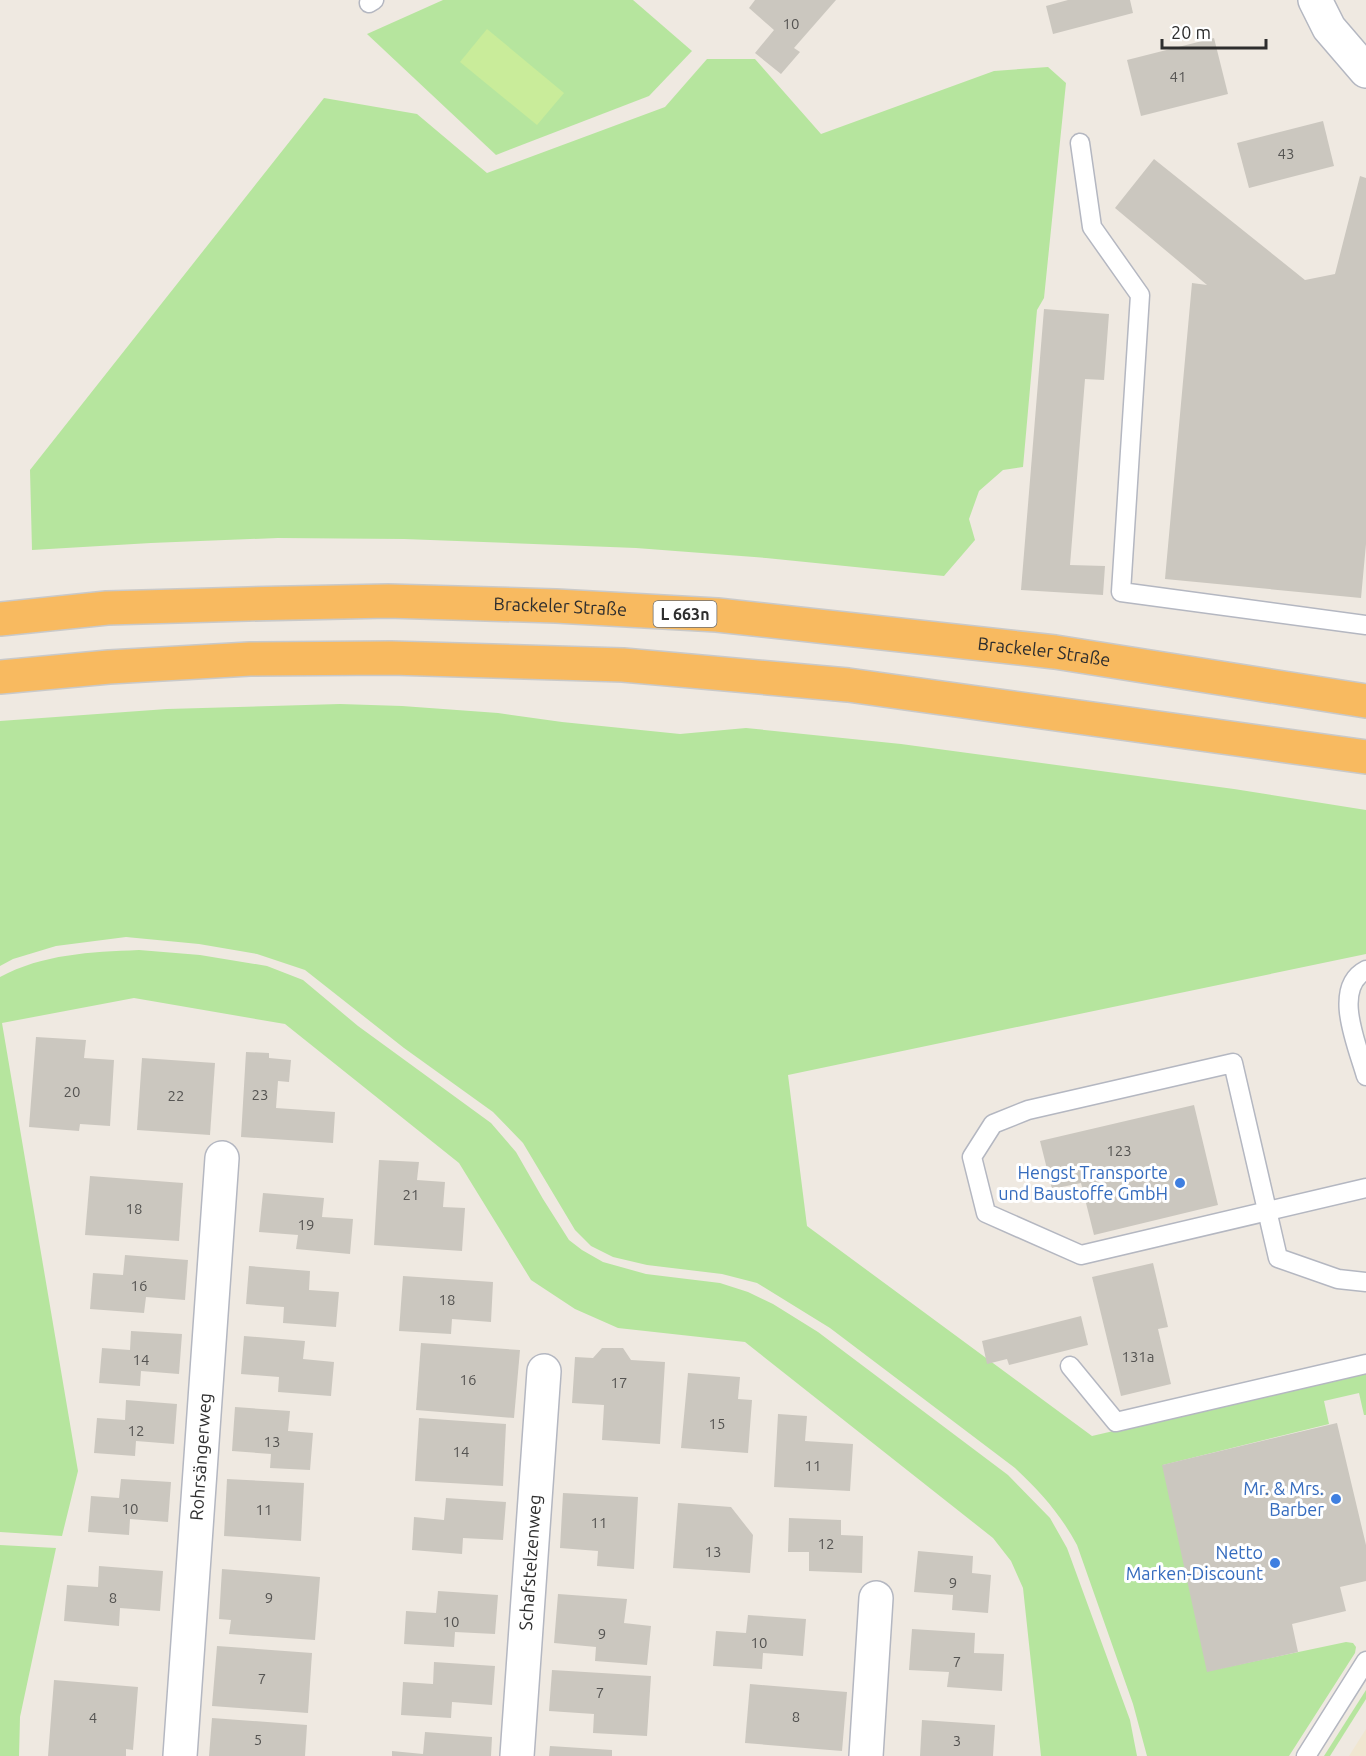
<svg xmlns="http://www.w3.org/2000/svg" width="1366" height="1756" font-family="Ubuntu,sans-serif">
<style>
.education{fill:#f0e6d1}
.green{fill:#b6e59e}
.pitch{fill:#c9ec9a}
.building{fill:#cbc7bf}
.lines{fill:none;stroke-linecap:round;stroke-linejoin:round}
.service-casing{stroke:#b4b7c1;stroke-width:21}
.minor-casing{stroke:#b4b7c1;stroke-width:36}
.trunk-casing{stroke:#c9c9c9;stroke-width:36}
.service{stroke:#fff;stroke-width:18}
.minor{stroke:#fff;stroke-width:33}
.trunk{stroke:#f8ba60;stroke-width:33}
.shop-dot{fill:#3f7fe0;stroke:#fff;stroke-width:2}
.labels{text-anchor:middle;stroke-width:6;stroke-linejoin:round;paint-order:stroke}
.number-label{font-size:15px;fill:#555452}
.shield{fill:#fff;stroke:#6d6d6d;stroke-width:1.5}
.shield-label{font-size:16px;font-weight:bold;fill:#2e2e2e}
.street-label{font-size:18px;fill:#2e2e2e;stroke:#fff}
.shop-label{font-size:18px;fill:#366cbe;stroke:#fff;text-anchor:end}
</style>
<rect width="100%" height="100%" fill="#efe9e1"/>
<!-- education -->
<polygon class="education" points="1366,1729 1366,1756 1349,1756"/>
<!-- green -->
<g class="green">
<polygon points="443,0 633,0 692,51 649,96 496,155 367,34"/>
<polygon points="707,59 755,59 821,134 994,71 1048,67 1066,83 1044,298 1037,310 1023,467 1003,470 979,491 969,519 975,540 944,576 766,558 636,548 404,539 278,538 151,543 32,550 30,470 324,98 417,114 487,173 665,107"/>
<path d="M340,704L402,706L498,713L562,722L680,734L746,728L901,744L1234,789L1366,810V954L788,1075L807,1226L1092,1436L1366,1372V1415H1364L1359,1393L1324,1401L1329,1424L1163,1465L1208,1671L1346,1642L1353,1643L1356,1647L1355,1653L1289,1756H1147L1133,1704L1077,1545C1061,1515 1040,1491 1015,1468L830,1328L757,1283L722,1274L647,1265L613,1257L591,1246L575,1230L523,1143L493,1112L404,1048L305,970L257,954L199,944L126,937L56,946L13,959L0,966V721L167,709Z"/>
<path d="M139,950L200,955L267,966L303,980L358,1026L491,1123L516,1152L543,1199L569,1240L582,1250L603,1262L646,1274L720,1283L748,1292L773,1304L818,1332L1008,1475L1050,1518L1067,1548L1130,1720L1137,1756H1041L1023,1588L1011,1561L993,1538L745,1342L618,1328L575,1309L531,1280L459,1163L285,1024L134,998L2,1023L78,1471L62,1536L0,1532V977C43,954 90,952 139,950Z"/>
<polygon points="0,1545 56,1548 20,1717 19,1756 0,1756"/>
<polygon points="1366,1690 1366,1699 1330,1756 1324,1756"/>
</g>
<!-- pitch -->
<polygon class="pitch" points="487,29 564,93 537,125 460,62"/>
<!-- building -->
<g class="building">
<polygon points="755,0 836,0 794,48 800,52 781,74 755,53 774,30 749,8"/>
<polygon points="1068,0 1130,0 1133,13 1053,34 1046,6"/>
<polygon points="1214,38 1228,94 1141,116 1127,60"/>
<polygon points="1323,121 1334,166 1249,188 1237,143"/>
<polygon points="1154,159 1305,280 1335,274 1360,176 1366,178 1366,544 1361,598 1165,579 1192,283 1207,285 1115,208"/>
<polygon points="1044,309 1109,314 1104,380 1085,379 1070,565 1105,566 1103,595 1021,590"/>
<polygon points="36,1037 86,1040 84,1058 114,1060 110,1126 80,1124 79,1131 29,1127"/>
<polygon points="246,1052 269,1053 269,1058 291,1060 289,1082 278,1081 276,1108 335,1112 333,1143 241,1137"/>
<polygon points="142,1058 215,1063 210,1135 137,1130"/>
<polygon points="1194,1105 1218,1205 1094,1235 1081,1183 1052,1189 1040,1141"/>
<polygon points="379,1160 419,1162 417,1180 445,1182 443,1207 465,1208 462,1251 374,1245"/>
<polygon points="90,1176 183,1183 179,1241 85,1235"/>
<polygon points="263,1193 324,1198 322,1217 353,1219 350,1254 296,1249 298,1235 259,1232"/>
<polygon points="125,1255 188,1260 185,1300 146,1297 144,1313 90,1309 93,1273 123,1275"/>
<polygon points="1153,1263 1168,1327 1158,1329 1171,1384 1121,1396 1092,1277"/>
<polygon points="249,1266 310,1271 309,1290 339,1292 336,1327 283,1323 284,1307 246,1304"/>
<polygon points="403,1276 493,1282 491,1322 452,1319 451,1334 399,1331"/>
<polygon points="1081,1316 1088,1345 1009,1365 1007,1359 987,1364 982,1341"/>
<polygon points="131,1331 182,1334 179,1374 141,1371 140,1386 99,1383 102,1348 130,1350"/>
<polygon points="244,1336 305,1341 303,1359 334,1362 331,1396 278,1392 279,1377 241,1374"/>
<polygon points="421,1343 520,1350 514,1418 416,1410"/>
<polygon points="602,1348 623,1348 631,1360 665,1362 660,1444 602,1440 604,1405 572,1403 575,1357 593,1358"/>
<polygon points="688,1373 740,1377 738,1399 752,1400 748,1453 681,1448"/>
<polygon points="126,1400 177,1404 174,1444 136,1441 135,1456 94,1453 97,1418 125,1420"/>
<polygon points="235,1407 290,1411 288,1431 313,1433 310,1470 270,1468 271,1454 232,1451"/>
<polygon points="778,1414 807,1416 805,1441 853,1444 850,1491 774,1487"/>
<polygon points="419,1418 506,1424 503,1486 415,1481"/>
<polygon points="1337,1423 1366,1545 1366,1581 1340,1587 1346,1611 1292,1624 1298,1652 1207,1672 1162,1465"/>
<polygon points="121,1479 171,1482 168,1522 130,1519 129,1535 88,1532 91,1496 119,1498"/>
<polygon points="227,1479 304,1483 301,1541 224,1536"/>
<polygon points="563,1493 638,1497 634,1569 597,1566 598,1551 560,1548"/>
<polygon points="446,1498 506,1502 503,1540 463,1538 462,1554 412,1550 414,1517 444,1520"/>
<polygon points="678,1503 731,1507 753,1535 750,1573 673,1568"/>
<polygon points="789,1518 841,1520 841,1535 863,1536 862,1573 809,1571 809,1552 788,1552"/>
<polygon points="918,1551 973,1556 972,1573 991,1575 988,1613 952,1610 953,1595 914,1592"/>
<polygon points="99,1566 163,1571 160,1611 120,1608 119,1626 64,1621 67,1585 98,1587"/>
<polygon points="222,1569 320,1577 315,1640 229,1634 231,1620 219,1619"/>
<polygon points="438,1591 498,1595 495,1634 455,1632 454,1647 404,1644 406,1611 436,1613"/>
<polygon points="558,1594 627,1599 624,1623 651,1626 647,1665 595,1661 596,1647 554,1643"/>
<polygon points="748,1615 806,1619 803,1656 763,1653 762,1669 713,1666 716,1631 746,1633"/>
<polygon points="912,1629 975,1633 974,1653 1004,1654 1002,1691 947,1687 949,1672 909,1670"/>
<polygon points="217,1646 312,1653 308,1713 212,1706"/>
<polygon points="434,1662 495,1666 492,1705 452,1702 451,1718 401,1715 403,1682 433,1684"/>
<polygon points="552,1670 651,1676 647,1736 593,1733 594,1714 549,1711"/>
<polygon points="54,1680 138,1687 133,1750 126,1749 126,1756 48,1756"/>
<polygon points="750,1684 847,1692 842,1751 745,1743"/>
<polygon points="212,1718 307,1725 305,1756 209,1756"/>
<polygon points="922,1720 995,1725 993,1756 920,1756"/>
<polygon points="425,1732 492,1737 491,1756 392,1756 392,1751 423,1754"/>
<polygon points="550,1746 612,1750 612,1756 549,1756"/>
</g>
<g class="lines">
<defs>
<g id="service">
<polyline points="369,3 374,0"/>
<polyline points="1080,143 1092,227 1140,295 1121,592 1366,625"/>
<path d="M1366,970C1331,988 1358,1047 1366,1076"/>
<polyline points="1366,1188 1081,1255 986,1213 972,1157 993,1124 1028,1110 1233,1063 1278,1258 1338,1279 1366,1282"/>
<polyline points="1070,1366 1116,1422 1366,1364"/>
<polyline points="1306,1756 1366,1661"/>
</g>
<g id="minor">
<polyline points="1315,0 1329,28 1366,71"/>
<path id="s1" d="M180,1756L222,1158"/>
<path id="s2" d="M517,1756L544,1371"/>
<polyline points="866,1756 876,1598"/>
</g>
<g id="trunk">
<path id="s3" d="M0,619L107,608L248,604L388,601L556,606L717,615L1055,652L1366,701"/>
<polyline points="0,677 109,667 250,659 391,658 623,665 848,685 1366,757"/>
</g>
</defs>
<!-- service casing -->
<use href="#service" class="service-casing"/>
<!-- minor casing -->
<use href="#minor" class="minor-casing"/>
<!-- trunk casing -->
<use href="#trunk" class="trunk-casing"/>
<!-- service -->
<use href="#service" class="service"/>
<!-- minor -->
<use href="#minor" class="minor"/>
<!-- trunk -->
<use href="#trunk" class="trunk"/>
</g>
<!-- markers -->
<g class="shop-dot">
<circle cx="1180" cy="1183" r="6"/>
<circle cx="1336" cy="1499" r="6"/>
<circle cx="1275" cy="1563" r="6"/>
</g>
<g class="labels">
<!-- number labels -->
<g class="number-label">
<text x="791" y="29">10</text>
<text x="1178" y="82">41</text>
<text x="1286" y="159">43</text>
<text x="72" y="1097">20</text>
<text x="260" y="1100">23</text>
<text x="176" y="1101">22</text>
<text x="1119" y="1156">123</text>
<text x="411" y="1200">21</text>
<text x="134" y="1214">18</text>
<text x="306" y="1230">19</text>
<text x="139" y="1291">16</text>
<text x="447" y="1305">18</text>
<text x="1138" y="1362">131a</text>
<text x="141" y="1365">14</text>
<text x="468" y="1385">16</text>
<text x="619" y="1388">17</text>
<text x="717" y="1429">15</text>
<text x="136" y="1436">12</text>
<text x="272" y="1447">13</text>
<text x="461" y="1457">14</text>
<text x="813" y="1471">11</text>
<text x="130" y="1514">10</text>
<text x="264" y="1515">11</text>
<text x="599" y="1528">11</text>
<text x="826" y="1549">12</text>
<text x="713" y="1557">13</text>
<text x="953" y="1588">9</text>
<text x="113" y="1603">8</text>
<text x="269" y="1603">9</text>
<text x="451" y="1627">10</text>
<text x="602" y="1639">9</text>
<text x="759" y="1648">10</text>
<text x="957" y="1667">7</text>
<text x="262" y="1684">7</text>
<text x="600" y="1698">7</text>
<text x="796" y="1722">8</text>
<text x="93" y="1723">4</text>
<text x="258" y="1745">5</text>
<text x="957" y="1746">3</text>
</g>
<!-- shield labels -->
<rect class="shield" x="653.5" y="601" width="63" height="26" rx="4.5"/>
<g class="shield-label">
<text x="685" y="620">L 663n</text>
</g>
<!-- street labels -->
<g class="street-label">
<text dy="6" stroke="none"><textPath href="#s3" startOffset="561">Brackeler Straße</textPath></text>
<text dy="6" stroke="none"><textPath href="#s3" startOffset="1047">Brackeler Straße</textPath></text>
<text dy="6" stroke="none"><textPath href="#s1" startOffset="300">Rohrsängerweg</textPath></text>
<text dy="6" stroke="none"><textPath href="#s2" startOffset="194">Schafstelzenweg</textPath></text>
</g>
<!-- shop labels -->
<g class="shop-label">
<text x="1168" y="1179">Hengst Transporte<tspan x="1168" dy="21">und Baustoffe GmbH</tspan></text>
<text x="1324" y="1495">Mr. &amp; Mrs.<tspan x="1324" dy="21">Barber</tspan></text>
<text x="1263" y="1559">Netto<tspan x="1263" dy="21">Marken-Discount</tspan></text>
</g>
</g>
<!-- scale -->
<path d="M1162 39v9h104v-9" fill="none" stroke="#2e2e2e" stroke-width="3"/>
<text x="1171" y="39" font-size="18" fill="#2e2e2e" stroke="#ffffff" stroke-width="4.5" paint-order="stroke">20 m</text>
</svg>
